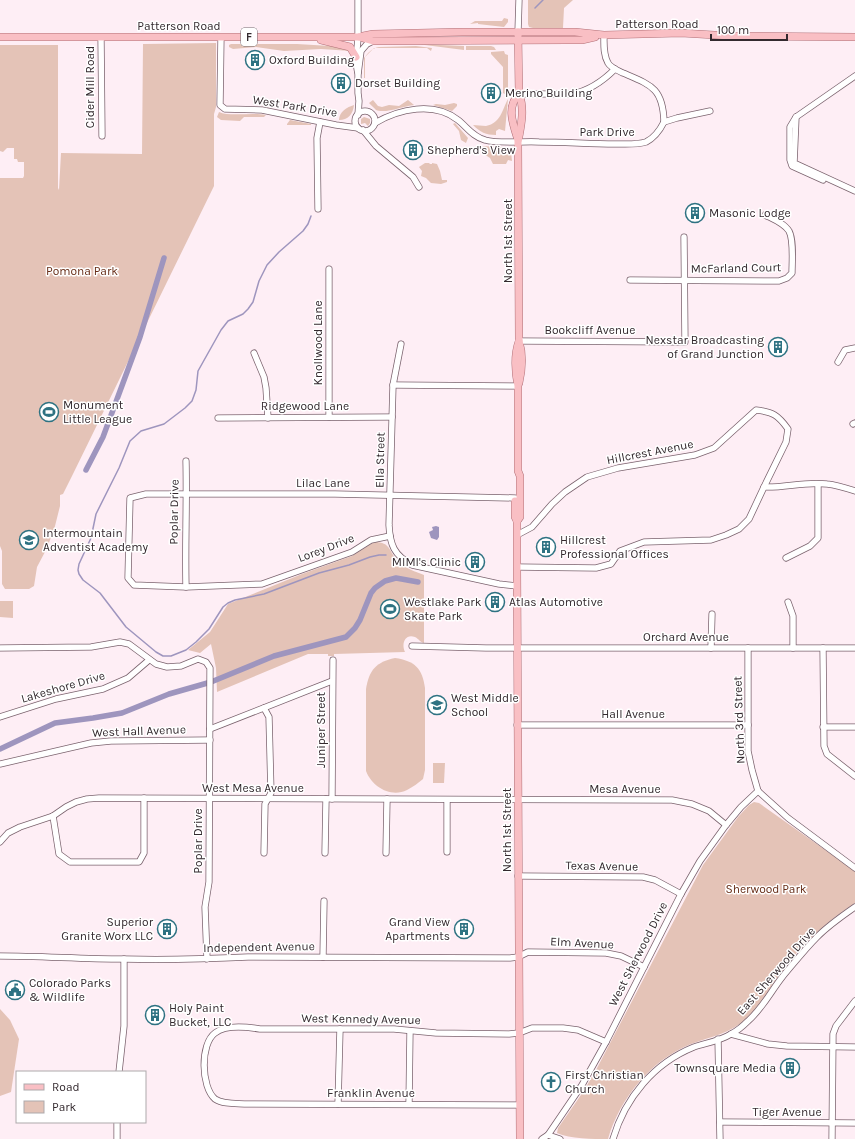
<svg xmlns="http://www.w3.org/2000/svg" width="855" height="1139" font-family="Karla,sans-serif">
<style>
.green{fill:#e4c3b7}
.water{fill:#9e95be}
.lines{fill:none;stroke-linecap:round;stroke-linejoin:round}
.stream{stroke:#9e95be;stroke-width:1.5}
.canal{stroke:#9e95be;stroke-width:5.5}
.minor-casing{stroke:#7b636e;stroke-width:7}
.major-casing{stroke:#b16f76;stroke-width:8}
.minor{stroke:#fff;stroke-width:5.5}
.major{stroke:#f9bfc4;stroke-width:7}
.labels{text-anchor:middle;stroke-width:3;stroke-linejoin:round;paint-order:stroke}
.shield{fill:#fff;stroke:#70696d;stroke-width:1}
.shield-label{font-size:11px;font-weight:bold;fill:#33292e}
.street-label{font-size:12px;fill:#33292e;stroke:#fff}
.poi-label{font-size:12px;fill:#33292e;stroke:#fff;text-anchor:start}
.park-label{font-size:12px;fill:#662c16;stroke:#fff}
</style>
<rect width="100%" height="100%" fill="#feeef5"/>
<!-- green -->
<g class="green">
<polygon points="528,0 573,0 564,8 563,28 533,28 529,27 528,24"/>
<polygon points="504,18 508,19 508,22 504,27 478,24 478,23 470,24 475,21 502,21"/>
<polygon points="216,43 216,107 214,114 214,186 72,476 63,494 60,495 60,506 54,530 46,550 37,567 34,586 29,589 5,589 2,584 2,551 0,546 0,178 23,178 24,176 24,162 18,162 17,159 14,159 14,148 7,148 3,152 0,151 0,45 58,45 58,188 59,190 61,153 142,154 143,44"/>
<polygon points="231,44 297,44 347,47 351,51 321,49 284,51 256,47 233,49 229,47 229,45"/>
<polygon points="417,44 464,46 464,50"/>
<path d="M416,46L432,48L431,51L427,48H374L365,57V78H364V58C368,53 372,48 379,47Z"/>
<polygon points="466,46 491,46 494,47 496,50 466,50"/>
<polygon points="504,51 505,54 508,55 508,96 503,93 503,67 491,54 491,52"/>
<path d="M508,99L505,131L499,129L496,131V135C486,135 480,132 473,125C477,125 482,126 486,126C501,123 502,110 508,99Z"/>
<path d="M373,100L378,106L382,107L389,105L399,106L408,100L414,105C404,106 385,114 376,110C374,108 371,105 369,103Z"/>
<polygon points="454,103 457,104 457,106 452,111 433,105 436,104 445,105"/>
<path d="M354,105C353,114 348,120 339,120C339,112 347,107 354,105Z"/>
<path d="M219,112C230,117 252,112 266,115L264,117H244L240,121L221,120L217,117Z"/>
<polygon points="364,117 370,119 370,123 368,126 365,123 361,124 361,119"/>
<polygon points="290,120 311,124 311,125 287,125 287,124"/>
<polygon points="455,123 468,138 466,143 461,140 459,131 453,124"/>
<polygon points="484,146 508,148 511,152 512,161 508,160 506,164 493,164 490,158 484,154 480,149"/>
<polygon points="425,163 429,163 430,164 432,164 432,163 437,164 440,171 442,180 447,180 447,182 441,184 431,183 426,178 421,176 422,171 419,167"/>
<path d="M374,542C392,542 388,552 399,562C405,568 416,572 424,575V643C420,642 419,639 415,637C405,633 401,644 405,652L334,654V656H328V654H308L217,692L216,668L211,644L200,653L188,650L210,632L228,604L302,574L352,556Z"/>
<polygon points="0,601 13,601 13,618 0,617"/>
<path d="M395,658C415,661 422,668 425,688V770L423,779C418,783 413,787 407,790C391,798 372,787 366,771V689C369,670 376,662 395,658Z"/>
<polygon points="433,763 445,763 444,783 433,783"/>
<path d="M754,802L759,803L855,871V903C829,920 805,941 786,966C772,983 762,1004 746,1019C731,1033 710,1037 691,1044C651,1060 620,1098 608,1139C593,1139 570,1139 557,1133L558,1128L583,1092L596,1070L703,865L738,817L749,805Z"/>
<polygon points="0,1009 10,1020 19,1039 11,1092 0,1096"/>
</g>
<!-- water -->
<polygon class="water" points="436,526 439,527 439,537 437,540 431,538 429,532 433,530 432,527"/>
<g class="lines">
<!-- stream -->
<g class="stream">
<polyline points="535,8 543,0"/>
<polyline points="311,216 308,224 303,231 279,252 267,265 259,281 253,302 248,309 243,314 228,321 221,330 198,371 196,390 192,401 185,408 164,424 141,431 130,441 119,468 96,514 91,538 79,564 78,570 79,574 83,580 100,593 126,627 156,652 163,656 171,656 186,650 196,642 209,629 223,607 228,603 235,600 264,594 319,573 349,565 370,557 379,555 386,555"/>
</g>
<!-- canal -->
<g class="canal">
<polyline points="86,470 103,437 140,337 164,258"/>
<polyline points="0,749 55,723 93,718 122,713 169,694 211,682 274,656 346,637 355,628 360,620 371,593 375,588 385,581 396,578 418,582"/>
</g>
<defs>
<g id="minor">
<path d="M358,0C358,12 358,24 358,35C358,48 354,60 358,73"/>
<polyline points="518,32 519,0"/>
<polyline points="101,37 102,136"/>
<polyline points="221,37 220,105 225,109 262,110 336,125 358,128"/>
<polyline points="855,76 796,117 794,163 855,191"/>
<path d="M519,94H572C588,91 603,81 615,69"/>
<circle cx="365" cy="121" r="10"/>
<polyline points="358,115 359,101 358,93 358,74 361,51 367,44 373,41"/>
<polyline points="796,117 790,127 790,160 792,166 823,180"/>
<polyline points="664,122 677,118 710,111"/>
<path d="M375,123C399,109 434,101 458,120C467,127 473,137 485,140C497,144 525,141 539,142C565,142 590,144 615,144C626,144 636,145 646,142C654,138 660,130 664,122C663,88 651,85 623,73C617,70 611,68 608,63C603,54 604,44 604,35"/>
<polyline points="363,130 376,146 413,177 419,187"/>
<polyline points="318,209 317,138 320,122"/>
<path d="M630,280L779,281L787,278L792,273C792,262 794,240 789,231C784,223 773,219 765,215"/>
<polyline points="519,341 685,342 684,237"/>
<path d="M401,344L393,385L389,525C390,545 394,555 412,565L499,584L517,586"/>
<polyline points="254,353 264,377 266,388 268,418"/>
<polyline points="838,362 845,350 855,348"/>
<polyline points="393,385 518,386"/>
<polyline points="329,417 329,269"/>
<polyline points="218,418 392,417"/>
<polyline points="853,424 855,423"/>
<path d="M186,461C187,503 185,545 186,587"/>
<path d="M517,535L532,527L552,504L565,492L587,477L618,468L695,455L714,448L756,410C773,412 778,415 788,429L786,442L764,487"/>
<polyline points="390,536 371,540 352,552 262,584 186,587 134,585 128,578 130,498 146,494 335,494 515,498"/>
<polyline points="786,558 810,546 818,538 818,484"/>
<path d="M517,567L596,568L611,564L620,551L644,542L711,540L726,535L739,529L749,519L764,487C785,488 806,481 827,484C837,485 846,488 855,491"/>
<polyline points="788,602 793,616 793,648"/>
<polyline points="412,646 486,648 855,648"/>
<polyline points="0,648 91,647 120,642 129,644 156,664 167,667 181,666 198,659 206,662 210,668 209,882 205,907 207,959"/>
<polyline points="711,648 712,614"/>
<polyline points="748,648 748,751 752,770 758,791"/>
<polyline points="823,648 824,746 827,754 855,776"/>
<polyline points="0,717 56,699 103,689 128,678 149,660"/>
<polyline points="517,725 748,725"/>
<polyline points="823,727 855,727"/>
<polyline points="210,729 332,681"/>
<polyline points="0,764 91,743 111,741 210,740"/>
<polyline points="758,791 788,818 855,868"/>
<polyline points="332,799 333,660"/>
<polyline points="447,800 447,852"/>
<polyline points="53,816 59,854 70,862 139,862 144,853 144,798"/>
<polyline points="0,842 8,833 20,827 53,816 66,807 76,802 87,799 99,798 672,800 692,804 709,811 726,825"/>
<polyline points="264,853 265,804 271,793 269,717 264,708"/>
<polyline points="325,853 326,799"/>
<polyline points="386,853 387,799"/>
<polyline points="518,876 643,877 655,880 681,894"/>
<path d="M0,956C41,956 82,959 123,959C164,960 206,959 248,957L510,958L518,957L528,952L606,953L621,956L644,967"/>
<polyline points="323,957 324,901"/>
<polyline points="731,1034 768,1044 787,1046 855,1047"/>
<polyline points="718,1039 720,1139"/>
<polyline points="119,1072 124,1026 124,959"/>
<polyline points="338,1104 340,1029"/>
<polyline points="409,1104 410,1031"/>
<path d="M519,1105L248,1104C238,1103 224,1105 215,1099C201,1087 200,1044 215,1033C226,1024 248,1027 260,1029H394L436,1033L509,1034L519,1033L532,1028H563L578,1030L606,1042"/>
<polyline points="720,1122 855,1123"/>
<polyline points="548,1135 582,1085 606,1042 681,894 700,861 726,825 741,807 758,791"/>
<polyline points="117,1139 117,1122"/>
<polyline points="542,1139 548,1135 560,1139"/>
<path d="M613,1139C625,1098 654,1063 694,1047C706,1043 720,1041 731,1034C737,1031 743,1026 748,1021C763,1008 771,991 783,976C794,963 805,949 817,937C828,926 842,916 855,907"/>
<polyline points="832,1139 833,1034 836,1026 855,1001"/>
</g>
<g id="major">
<path d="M518,32L519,94C525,109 521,126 518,142L519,341C523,354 522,370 519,383"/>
<polyline points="0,37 358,37 373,34 462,32 575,32 604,35 681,33 731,36 855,37"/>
<polyline points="359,37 373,41 567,40 582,40 595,37"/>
<polyline points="321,40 350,47 356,57"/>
<path d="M518,140C513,124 506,107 519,94"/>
<path d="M519,341C514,355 515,371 518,386V471L520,476V517L517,521V567L520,1139"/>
<polyline points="515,501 515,517 517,521"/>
</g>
</defs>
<!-- minor casing -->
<use href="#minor" class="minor-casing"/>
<!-- major casing -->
<use href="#major" class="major-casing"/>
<!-- minor -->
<use href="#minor" class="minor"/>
<!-- major -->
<use href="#major" class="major"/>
</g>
<!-- icons -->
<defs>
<symbol id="building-ring" viewBox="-11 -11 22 22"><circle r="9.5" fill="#fff" stroke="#2e7282" stroke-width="1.5"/><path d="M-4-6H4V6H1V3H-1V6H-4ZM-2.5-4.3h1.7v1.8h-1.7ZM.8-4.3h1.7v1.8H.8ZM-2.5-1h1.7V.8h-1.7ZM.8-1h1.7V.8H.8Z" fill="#2e7282"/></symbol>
<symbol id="stadium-ring" viewBox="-11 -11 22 22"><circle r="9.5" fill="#fff" stroke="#2e7282" stroke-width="1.5"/><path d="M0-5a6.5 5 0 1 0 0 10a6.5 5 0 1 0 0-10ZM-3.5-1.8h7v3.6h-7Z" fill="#2e7282"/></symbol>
<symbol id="school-ring" viewBox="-11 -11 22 22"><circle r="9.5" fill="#fff" stroke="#2e7282" stroke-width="1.5"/><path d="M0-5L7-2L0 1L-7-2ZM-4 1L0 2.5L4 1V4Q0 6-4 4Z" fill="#2e7282"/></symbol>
<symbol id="civic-ring" viewBox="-11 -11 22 22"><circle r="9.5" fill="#fff" stroke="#2e7282" stroke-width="1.5"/><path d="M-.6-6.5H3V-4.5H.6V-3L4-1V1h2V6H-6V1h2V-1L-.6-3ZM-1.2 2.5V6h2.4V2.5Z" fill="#2e7282"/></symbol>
<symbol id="church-ring" viewBox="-11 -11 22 22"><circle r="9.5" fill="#fff" stroke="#2e7282" stroke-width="1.5"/><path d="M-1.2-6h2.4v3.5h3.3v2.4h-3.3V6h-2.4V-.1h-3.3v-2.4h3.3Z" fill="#2e7282"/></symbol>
</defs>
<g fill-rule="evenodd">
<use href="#building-ring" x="244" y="49" width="22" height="22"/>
<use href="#building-ring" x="330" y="72" width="22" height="22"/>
<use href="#building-ring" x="480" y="82" width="22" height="22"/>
<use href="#building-ring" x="402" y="139" width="22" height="22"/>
<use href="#building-ring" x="684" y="202" width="22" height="22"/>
<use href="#building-ring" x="767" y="336" width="22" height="22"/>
<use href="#stadium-ring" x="38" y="401" width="22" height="22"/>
<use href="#school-ring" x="18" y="529" width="22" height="22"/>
<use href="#building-ring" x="535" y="536" width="22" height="22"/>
<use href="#building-ring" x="464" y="551" width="22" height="22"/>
<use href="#building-ring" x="484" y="591" width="22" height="22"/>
<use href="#stadium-ring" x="379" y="598" width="22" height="22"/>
<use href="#school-ring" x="426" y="694" width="22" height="22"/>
<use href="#building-ring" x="156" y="918" width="22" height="22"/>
<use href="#building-ring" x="453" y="918" width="22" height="22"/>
<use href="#civic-ring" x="4" y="979" width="22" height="22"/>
<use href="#building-ring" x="144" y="1004" width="22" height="22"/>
<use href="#building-ring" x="779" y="1057" width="22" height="22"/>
<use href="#church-ring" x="540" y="1071" width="22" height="22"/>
</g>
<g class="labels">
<!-- shield labels -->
<rect class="shield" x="241" y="28" width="16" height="18" rx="3"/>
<g class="shield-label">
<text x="249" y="41">F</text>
</g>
<!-- street labels -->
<g class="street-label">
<text x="657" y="28">Patterson Road</text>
<text x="179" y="30">Patterson Road</text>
<text transform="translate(90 87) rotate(-90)" y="4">Cider Mill Road</text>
<text transform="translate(295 106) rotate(9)" y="4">West Park Drive</text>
<text x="607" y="136">Park Drive</text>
<text transform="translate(508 241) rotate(-90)" y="4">North 1st Street</text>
<text transform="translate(736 268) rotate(-1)" y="4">McFarland Court</text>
<text x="590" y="334">Bookcliff Avenue</text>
<text transform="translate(318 343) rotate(-90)" y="4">Knollwood Lane</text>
<text x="305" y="410">Ridgewood Lane</text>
<text transform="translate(650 452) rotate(-11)" y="4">Hillcrest Avenue</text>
<text transform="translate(380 460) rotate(-89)" y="4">Ella Street</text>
<text x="323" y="487">Lilac Lane</text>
<text transform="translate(174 512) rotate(-89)" y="4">Poplar Drive</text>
<text transform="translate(326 548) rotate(-21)" y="4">Lorey Drive</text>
<text x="686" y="641">Orchard Avenue</text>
<text transform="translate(63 687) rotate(-16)" y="4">Lakeshore Drive</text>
<text x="633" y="718">Hall Avenue</text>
<text transform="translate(739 720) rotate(-92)" y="4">North 3rd Street</text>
<text transform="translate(321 730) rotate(-90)" y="4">Juniper Street</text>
<text transform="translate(139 731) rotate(-2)" y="4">West Hall Avenue</text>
<text x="253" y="792">West Mesa Avenue</text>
<text x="625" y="793">Mesa Avenue</text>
<text transform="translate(507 830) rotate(-90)" y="4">North 1st Street</text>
<text transform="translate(198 841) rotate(-90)" y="4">Poplar Drive</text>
<text transform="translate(602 866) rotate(1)" y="4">Texas Avenue</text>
<text transform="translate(582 943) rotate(3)" y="4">Elm Avenue</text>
<text transform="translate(259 947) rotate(-1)" y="4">Independent Avenue</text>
<text transform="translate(638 954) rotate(-63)" y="4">West Sherwood Drive</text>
<text transform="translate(776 971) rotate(-49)" y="4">East Sherwood Drive</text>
<text transform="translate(361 1019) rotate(1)" y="4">West Kennedy Avenue</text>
<text x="371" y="1097">Franklin Avenue</text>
<text x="787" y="1116">Tiger Avenue</text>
</g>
<!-- poi labels -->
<g class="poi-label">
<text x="269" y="64">Oxford Building</text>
<text x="355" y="87">Dorset Building</text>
<text x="505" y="97">Merino Building</text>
<text x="427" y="154">Shepherd's View</text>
<text x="709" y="217">Masonic Lodge</text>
<text x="764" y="344" text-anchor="end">Nexstar Broadcasting<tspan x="764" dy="14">of Grand Junction</tspan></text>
<text x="63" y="409">Monument<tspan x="63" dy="14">Little League</tspan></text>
<text x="43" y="537">Intermountain<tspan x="43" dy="14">Adventist Academy</tspan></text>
<text x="560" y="544">Hillcrest<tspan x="560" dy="14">Professional Offices</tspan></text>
<text x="461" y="566" text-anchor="end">MIMI's Clinic</text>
<text x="404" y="606">Westlake Park<tspan x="404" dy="14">Skate Park</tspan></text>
<text x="509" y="606">Atlas Automotive</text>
<text x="451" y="702">West Middle<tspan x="451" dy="14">School</tspan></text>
<text x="153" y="926" text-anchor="end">Superior<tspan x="153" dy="14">Granite Worx LLC</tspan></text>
<text x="450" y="926" text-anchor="end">Grand View<tspan x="450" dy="14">Apartments</tspan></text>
<text x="29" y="987">Colorado Parks<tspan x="29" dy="14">&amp; Wildlife</tspan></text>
<text x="169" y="1012">Holy Paint<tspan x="169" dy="14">Bucket, LLC</tspan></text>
<text x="776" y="1072" text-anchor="end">Townsquare Media</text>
<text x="565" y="1079">First Christian<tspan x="565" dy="14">Church</tspan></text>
</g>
<!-- park labels -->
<g class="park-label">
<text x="82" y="275">Pomona Park</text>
<text x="766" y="893">Sherwood Park</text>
</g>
</g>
<!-- legend -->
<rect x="16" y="1071" width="130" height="52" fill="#ffffff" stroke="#ada9ab"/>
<rect x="24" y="1084" width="20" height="6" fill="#f9bfc4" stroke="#ada9ab"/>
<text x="52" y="1091" font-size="12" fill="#33292e">Road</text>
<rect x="24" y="1101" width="20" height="12" fill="#e4c3b7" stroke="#ada9ab"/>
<text x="52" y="1111" font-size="12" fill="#33292e">Park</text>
<!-- scale -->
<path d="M711 34v6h76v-6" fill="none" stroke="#33292e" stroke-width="2"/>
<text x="717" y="34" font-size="12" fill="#33292e" stroke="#ffffff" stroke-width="3" paint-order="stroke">100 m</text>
</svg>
